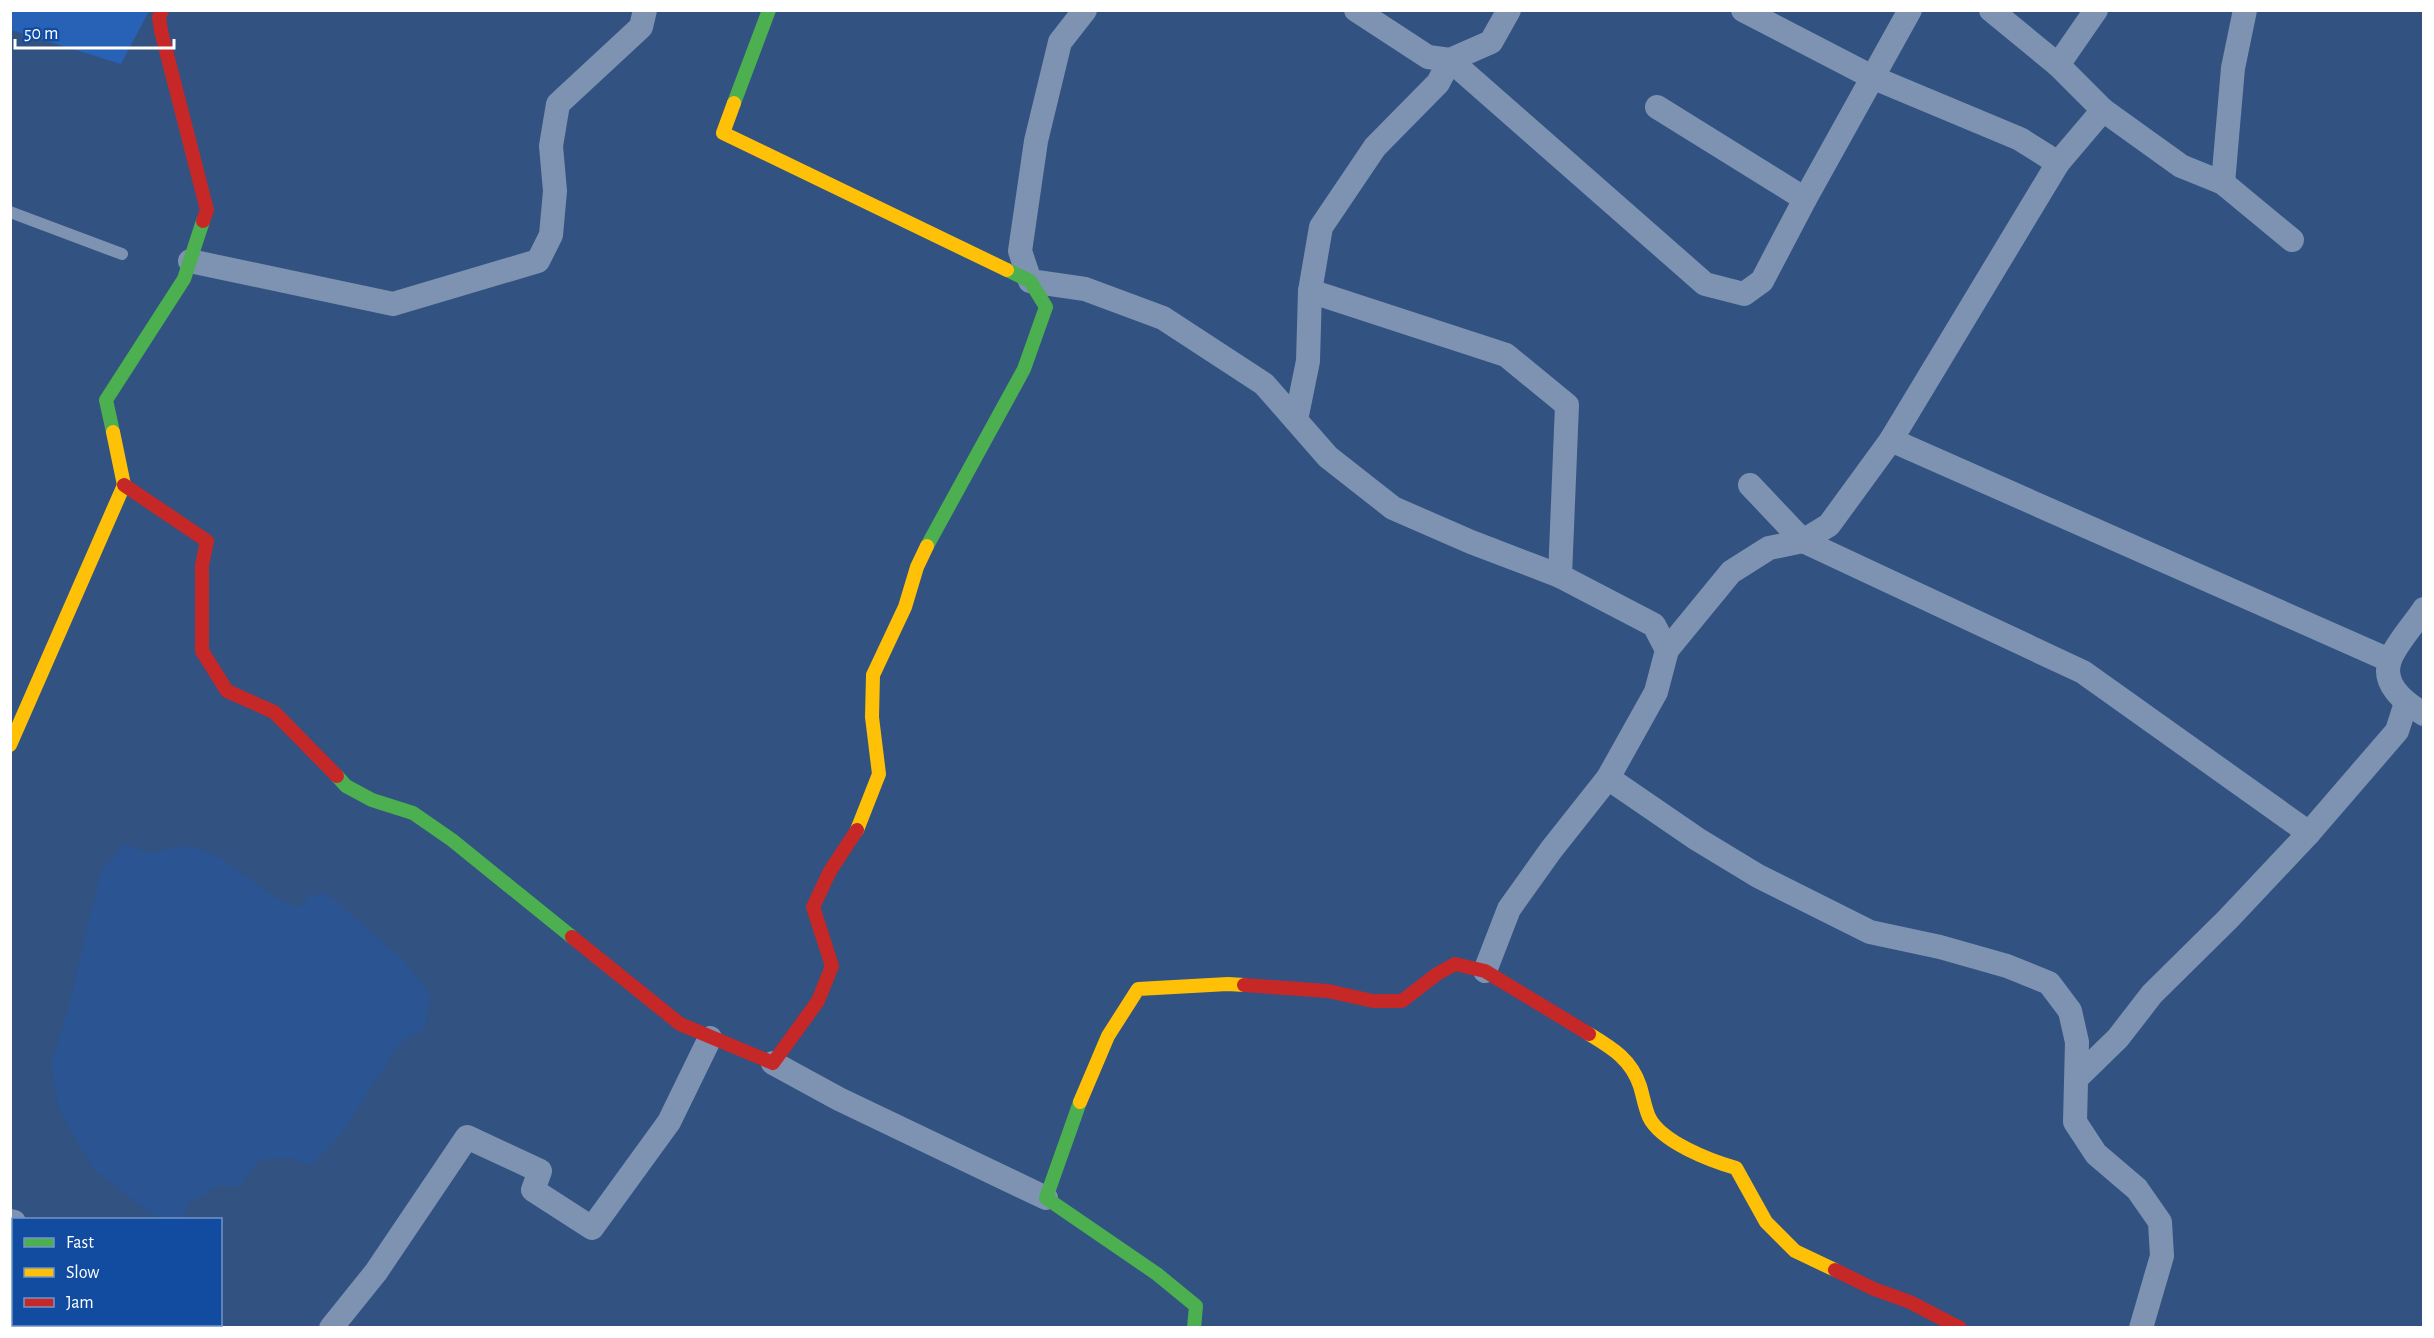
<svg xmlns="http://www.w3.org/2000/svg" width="2434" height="1338" font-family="'Alegreya Sans',sans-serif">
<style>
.green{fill:#2762b7}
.water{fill:#2b5492}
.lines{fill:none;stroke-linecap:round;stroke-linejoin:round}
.lane{stroke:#7e93b1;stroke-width:12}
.street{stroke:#7e93b1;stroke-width:24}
.fast{stroke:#4caf50;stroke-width:14}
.slow{stroke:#ffc107;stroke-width:14}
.jam{stroke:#c62828;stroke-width:14}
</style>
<rect width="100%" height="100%" fill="#325281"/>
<!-- green -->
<polygon class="green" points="10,11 149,11 121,64 11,30"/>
<!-- water -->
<polygon class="water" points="125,844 149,853 183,846 201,849 218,856 274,897 299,908 309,896 326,893 402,959 430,993 426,1024 420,1032 409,1036 393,1053 342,1133 311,1166 290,1158 260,1160 248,1173 241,1186 215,1186 208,1193 187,1203 184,1219 158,1219 93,1169 59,1110 51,1064 69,1005 101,870"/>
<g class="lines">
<!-- lane -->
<polyline class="lane" points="10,212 122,254"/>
<!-- street -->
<g class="street">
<polyline points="1085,10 1060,42 1036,141 1020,251 1030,281 1085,289 1163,318 1264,384 1328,457 1393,508 1471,542 1560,576 1654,625 1667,650 1656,692 1608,778"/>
<polyline points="1356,10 1428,57 1450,60 1491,42 1509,10"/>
<polyline points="1743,10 1874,78 2020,139 2058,163"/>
<polyline points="1991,10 2058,65 2096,10"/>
<polyline points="2058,65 2103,110 2181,166 2223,183 2292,240"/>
<polyline points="1657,107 1805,199"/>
<polyline points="2223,183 2233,68 2245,10"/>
<polyline points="190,261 393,304 538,261 551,235 555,191 551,146 558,104 641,27 645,10"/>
<polyline points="1310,291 1321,227 1375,147 1438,83 1450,60 1705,284 1744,294 1762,281 1805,199 1910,10"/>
<polyline points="1296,420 1308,361 1310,291 1506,355 1567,405 1560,576"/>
<polyline points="1891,440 2389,660"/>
<polyline points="1750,485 1803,541 2083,672 2309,833"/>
<path d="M2424,609C2415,623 2395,645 2390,660C2381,684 2405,703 2424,714"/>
<polyline points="1667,650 1731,572 1769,548 1803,541 1829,525 1891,440 2058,163 2103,110"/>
<polyline points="1485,971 1509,909 1551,850 1608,778 1697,839 1758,876 1870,932 1940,947 2007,966 2049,983 2070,1011 2077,1042 2075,1122 2096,1154 2137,1189 2160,1222 2162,1256 2141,1328"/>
<polyline points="773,1063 839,1099 1046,1198"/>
<polyline points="2077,1078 2118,1038 2152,994 2228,919 2309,833 2397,731 2406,703"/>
<polyline points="10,1221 14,1222"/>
<polyline points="205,1324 211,1328"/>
<polyline points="331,1328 376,1272 467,1137 540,1171 533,1190 592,1228 669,1122 710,1038"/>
</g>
<!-- fast -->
<g class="fast">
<polyline points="734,103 769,10"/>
<polyline points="113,432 106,400 184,279 203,221"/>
<polyline points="927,546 1024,369 1046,307 1030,281 1007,270"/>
<polyline points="337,776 346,786 372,800 413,813 452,840 572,937"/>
<polyline points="1080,1102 1046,1198 1157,1274 1196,1306 1194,1328"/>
</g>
<!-- slow -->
<g class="slow">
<polyline points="734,103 723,133 1007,270"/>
<polyline points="10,745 124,485 113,432"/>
<polyline points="857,830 879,774 872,717 873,675 905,607 917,567 927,546"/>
<path d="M1589,1034C1612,1048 1631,1059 1640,1086C1643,1096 1645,1108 1649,1117C1661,1142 1711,1161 1736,1168L1766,1222L1795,1251L1835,1270"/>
<polyline points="1080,1102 1108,1036 1138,989 1228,984 1244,985"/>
</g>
<!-- jam -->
<g class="jam">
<polyline points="162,10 159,17 161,31 207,210 203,221"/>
<polyline points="124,485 207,541 202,565 202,651 227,691 274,712 337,776"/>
<polyline points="572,937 680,1024 773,1063 818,1001 832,966 813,907 830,871 857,830"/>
<polyline points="1244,985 1328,991 1373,1001 1402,1001 1437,974 1455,964 1485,971 1589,1034"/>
<polyline points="1835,1270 1874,1289 1910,1302 1960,1328"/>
</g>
</g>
<!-- border -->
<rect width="2434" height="1338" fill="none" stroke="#ffffff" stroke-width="24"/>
<!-- legend -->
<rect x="12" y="1218" width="210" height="108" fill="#124ca1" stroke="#7194c7" stroke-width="1.5"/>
<rect x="24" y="1238" width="30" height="9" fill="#4caf50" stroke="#7194c7" stroke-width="1.5"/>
<text x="66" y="1248" font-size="18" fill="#ffffff">Fast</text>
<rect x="24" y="1268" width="30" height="9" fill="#ffc107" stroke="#7194c7" stroke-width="1.5"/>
<text x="66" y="1278" font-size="18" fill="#ffffff">Slow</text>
<rect x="24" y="1298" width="30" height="9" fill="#c62828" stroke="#7194c7" stroke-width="1.5"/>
<text x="66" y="1308" font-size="18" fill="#ffffff">Jam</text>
<!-- scale -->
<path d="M15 39v9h159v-9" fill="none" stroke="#ffffff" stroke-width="3"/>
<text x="24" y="39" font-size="18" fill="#ffffff" stroke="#124ca1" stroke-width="4.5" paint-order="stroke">50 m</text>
</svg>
